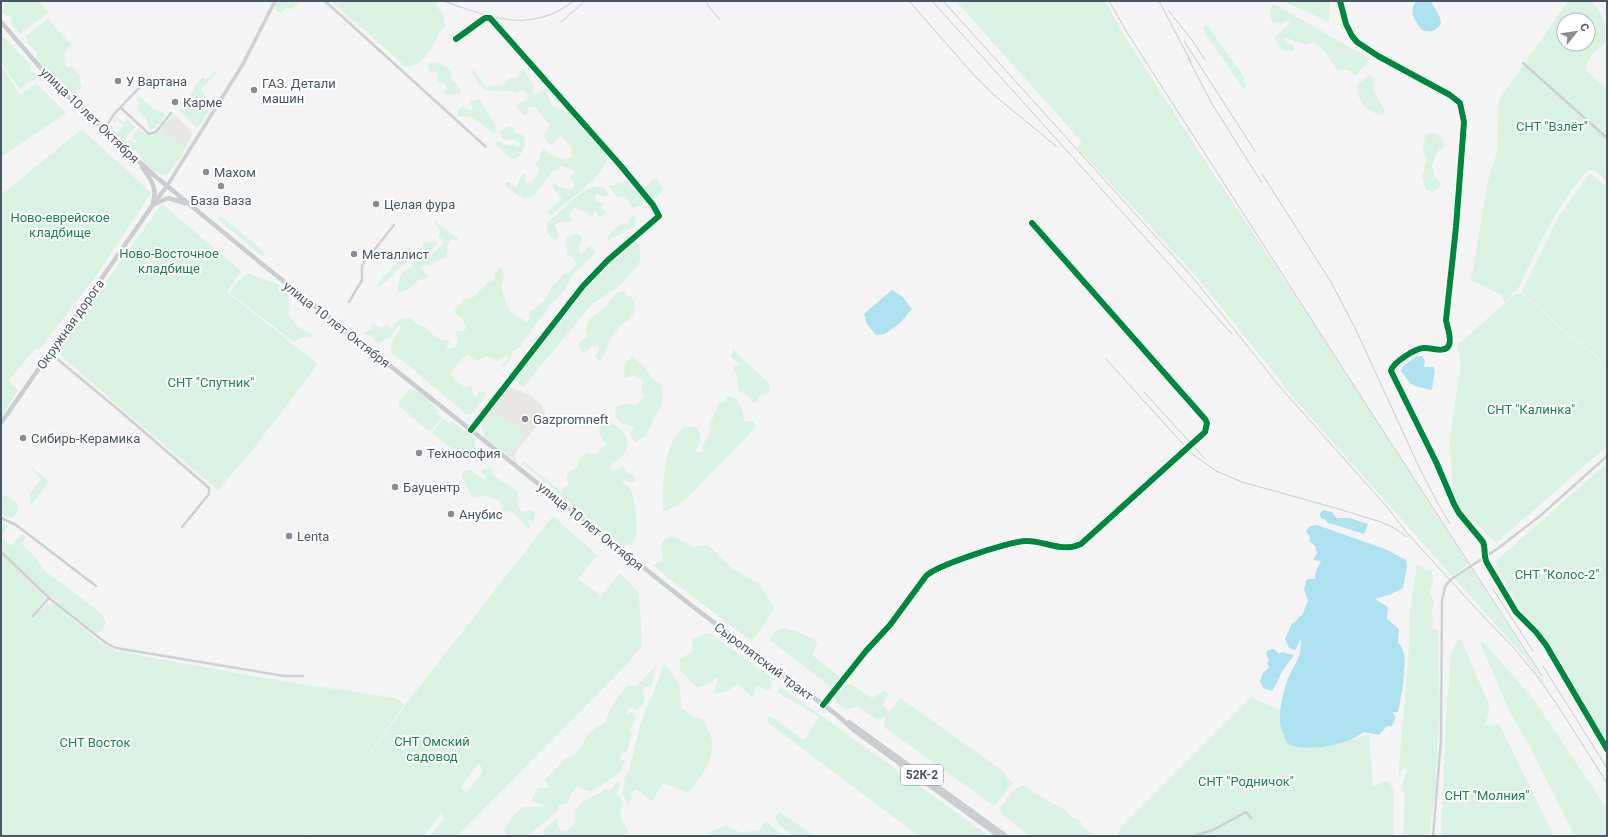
<svg xmlns="http://www.w3.org/2000/svg" width="1608" height="837" font-family="Roboto,sans-serif">
<style>
.commercial{fill:#e8e7e3}
.green{fill:#d9f2e3;fill-rule:evenodd}
.water{fill:#aee2f0}
.lines{fill:none;stroke-linecap:round;stroke-linejoin:round}
.minor{stroke:#ced0d2;stroke-width:2.5}
.tertiary{stroke:#ced0d2;stroke-width:3.5}
.primary{stroke:#caced1;stroke-width:4.5}
.rail{stroke:#c9cacc;stroke-width:1}
.cycleway-casing{stroke:#fff;stroke-width:8}
.cycleway{stroke:#00873e;stroke-width:6}
.poi-dot{fill:#868d94;stroke:#fff;stroke-width:1.5}
.labels{text-anchor:middle;stroke-width:4;stroke-linejoin:round;paint-order:stroke}
.shield{fill:#fff;stroke:#808990;stroke-width:1}
.shield-label{font-size:12px;font-weight:bold;fill:#4a5661}
.poi-label{font-size:13px;fill:#4a5661;stroke:#fff;text-anchor:start}
.street-label{font-size:13px;fill:#4a5661;stroke:#fff}
.park-label{font-size:13px;fill:#17864f;stroke:#fff}
</style>
<rect width="100%" height="100%" fill="#f4f4f4"/>
<!-- commercial -->
<g class="commercial">
<polygon points="176,116 191,131 192,135 184,149 184,144 175,148 172,146 161,131 172,117 174,119"/>
<polygon points="510,381 513,388 530,395 541,404 545,412 545,415 516,452 515,457 517,462 485,438 481,425 489,415 493,404"/>
</g>
<!-- green -->
<g class="green">
<polygon points="6,1 39,1 48,13 20,34 12,25 10,15 6,16 2,11 5,7 4,3"/>
<polygon points="278,1 300,1 292,9 286,8 282,12 278,13 276,10 275,4"/>
<path d="M331,1H435L438,2L436,6L443,14L445,26L439,32C436,44 420,70 405,66Z"/>
<polygon points="956,1 1105,1 1127,40 1196,147 1307,314 1468,564 1452,576 1284,387 1280,380 1196,276 1077,147 1082,142"/>
<polygon points="1283,1 1330,1 1329,22"/>
<path d="M1568,1H1591C1604,14 1608,26 1604,44C1594,51 1588,57 1586,70L1607,90V181L1594,170H1588L1570,192L1554,217L1540,243L1517,291L1513,293L1505,302L1500,294L1471,280L1488,181L1497,152L1499,100ZM1564,20H1588V44H1564Z"/>
<path d="M1274,4L1369,58L1367,63L1355,76L1350,70L1336,69L1325,51L1313,42L1307,45L1286,38L1285,39L1286,42L1293,45L1295,48L1292,51L1283,50L1277,44L1275,37L1288,25L1290,21L1287,20L1282,25L1279,23H1274C1268,17 1269,13 1272,5Z"/>
<path d="M48,19L71,45C62,52 63,57 66,67L73,68L81,76L80,80L82,89L74,90L80,97L79,99L64,87L36,58L37,53L27,42L26,36Z"/>
<polygon points="1206,24 1243,75 1246,86 1244,90 1203,30 1205,25"/>
<polygon points="1,37 6,39 31,65 29,71 36,73 39,77 27,83 23,88 21,89 17,86 1,61"/>
<path d="M431,62L441,63L451,71L452,75L450,79C456,83 461,87 461,95C455,92 450,97 444,94V91L447,88L446,85L437,82L438,74L435,71L430,72L428,65Z"/>
<polygon points="1,65 20,95 36,83 66,113 1,157"/>
<path d="M475,69C476,77 483,80 485,87L496,85L502,86L511,77L514,79L518,77L520,71L524,70L534,86L533,95L537,94L546,89L548,92V97L550,100L551,105L573,115L607,154C607,157 607,160 606,163C601,177 563,205 550,216L548,212L549,210L562,198L554,190L552,184C560,183 562,192 573,188L575,184L570,177L574,174L573,170L562,166L553,171L534,195L525,199L514,193L510,189L506,187L505,183L509,182L513,186L517,187L520,177L526,173L527,174L525,178V182L526,183H531L539,172L538,166L534,165L539,160L540,154L543,148C552,155 562,163 572,156L571,148L562,136C557,137 556,143 551,145L548,143L544,136L549,126V124L535,107H529L528,108V113L525,115L517,108V104L525,101L528,98L526,92L523,90L516,93C503,87 489,98 478,83C476,79 473,77 472,72Z"/>
<polygon points="215,71 217,73 201,89 208,101 218,95 198,128 197,128 179,110 191,99 189,97 194,90 193,88 203,77 206,80"/>
<path d="M1369,75H1371C1376,83 1372,83 1373,90L1383,107L1385,113L1382,115C1366,112 1357,101 1357,85Z"/>
<path d="M139,96L155,110L163,113L165,116L160,123L152,130C146,127 147,124 147,118L142,115L138,110L139,104L137,98Z"/>
<polygon points="479,99 496,126 496,131 493,133 482,124 469,116 458,117 457,110 463,107 471,110 473,108 470,102"/>
<path d="M174,114L176,116L174,119L172,118L161,132L165,137L170,132L175,137V142L172,146L174,147L179,141L184,142V149L182,155L167,175C159,176 146,164 141,158C139,155 138,152 135,150C126,144 115,137 110,127L111,126L115,132H118L125,126L118,120L114,123L113,120L116,117L124,122L127,120L135,127L124,139L128,142L131,140L135,143L137,141L132,138L134,133L139,129L147,136H154Z"/>
<path d="M509,126L513,128L515,133L520,134L525,137C526,145 522,155 515,159H511L495,144L497,141L509,146L514,144L517,147L520,145V143L513,139L505,140L502,138L500,131Z"/>
<polygon points="82,129 111,157 114,158 151,193 98,273 39,350 36,348 9,380 12,385 18,390 1,417 1,195"/>
<path d="M1430,133C1439,133 1447,140 1443,149L1439,150L1436,154L1432,167L1434,172V176C1438,180 1442,182 1439,188L1433,192L1426,190L1422,177L1427,160L1423,150L1425,136Z"/>
<polygon points="1590,173 1607,187 1607,365 1559,326 1522,292 1559,216"/>
<polygon points="654,178 657,180 663,189 658,196 653,199 651,198 645,188"/>
<path d="M626,181L628,182L632,189C638,191 642,194 645,200L643,204L637,207L631,208L629,201L624,196L618,197L614,194L609,185H615L617,182L621,183Z"/>
<path d="M591,187H600L604,188L608,194L605,197L597,194L595,197L596,201L603,204L601,208L606,212L603,216L599,217L597,215L596,209L591,217L587,212L582,211L578,207L574,208L569,213L571,220V222C564,222 560,221 555,225L559,236L556,241H555C549,236 544,230 548,222L586,189H590Z"/>
<polygon points="162,204 241,271 227,292 314,361 317,365 250,453 218,490 122,409 56,351"/>
<polygon points="633,216 636,218 634,227 609,240 608,239 610,233 622,223 628,225 629,218"/>
<polygon points="220,217 226,220 261,249 264,253 264,255 262,256 258,253 218,219"/>
<path d="M434,221L458,238L457,240H451C447,245 448,251 446,257L428,266L422,265L421,268L428,276V278L418,280C414,286 406,293 398,292L397,291C400,280 399,270 412,268L413,262L417,260L419,256L423,254V243L435,241L437,244L427,255V258L428,259L443,244L442,239L438,237L440,231Z"/>
<path d="M579,234C584,238 581,242 578,247L580,250L579,253L582,254L589,246L595,250V254L571,276L570,281L560,296L549,305L548,310L533,327L531,333L524,339L520,347L513,351L511,358L504,366L503,367L502,365L508,358L506,355L497,361L487,356L477,361L467,355C460,360 454,367 451,374L452,377L464,388L472,386V391L474,396L476,397L479,391L486,392C486,397 475,408 472,414H466L402,360C383,354 393,339 401,328L400,326L396,328L390,338L384,339L379,344L376,343L373,337L364,334L365,332L372,329L371,323L381,328L387,325L391,328L399,319L410,318L420,326L426,327C431,335 440,341 449,340L450,341L447,345L448,349L455,347L458,342L455,332L458,331H464L466,328L463,319C458,315 455,316 455,309L465,299L474,297L489,281L494,280L495,273L500,267L502,268L504,277L501,288L507,305L510,311L526,322L530,318V312L545,300L552,286L555,284L564,274L570,272L576,264L574,258L567,255C569,245 557,236 579,234Z"/>
<polygon points="637,242 640,247 640,261 635,269 616,289 593,303 524,386 521,386 515,379 586,289 610,265"/>
<path d="M409,247L412,250L413,255C409,261 402,265 396,271C390,277 386,285 376,287Z"/>
<path d="M249,273C264,283 278,278 289,296C288,302 288,309 289,316C296,325 303,331 313,335L312,338L302,337L294,342L230,293L237,282Z"/>
<path d="M623,291L628,296H631C643,315 625,319 615,332C608,340 607,352 600,360H598L595,357L599,350L598,346H592L587,352H583L580,349L579,343L588,336C587,332 585,329 587,324C589,317 597,313 603,309C611,303 610,295 623,291Z"/>
<polygon points="1522,293 1559,327 1607,366 1607,446 1496,543 1470,518 1457,502 1453,490 1450,446 1451,430 1461,364 1457,344 1461,342 1515,294"/>
<polygon points="733,348 740,357 766,380 770,387 769,393 760,395 757,401 753,403 748,396 738,390 737,374 733,372 734,366 740,364 731,357"/>
<path d="M632,356L646,369L653,380L661,384L663,395L661,406L646,436L636,442L631,437V432L634,429L633,427C623,422 617,426 615,410C620,401 627,405 636,405L644,397L641,388L644,383C642,376 632,374 625,378L624,376L625,364Z"/>
<path d="M410,389C420,390 432,403 438,411L436,413L442,418L430,432L399,406V402Z"/>
<path d="M728,396C739,397 743,412 745,421H754L756,426L751,432L688,497L667,511L663,510C663,482 662,448 683,427H695L698,429L701,437L695,452H703V445L709,435L710,425L718,404L725,402Z"/>
<path d="M489,415C501,414 513,424 522,432C524,440 513,455 504,452L485,438L481,425Z"/>
<polygon points="443,419 449,423 451,421 474,437 475,446 467,455 460,455 432,433"/>
<path d="M606,421H610C613,425 619,427 622,431C634,446 624,457 611,465L610,468L613,471L623,466L629,474L633,475L636,479L634,483L624,480L622,483C624,484 628,486 630,488C634,493 639,531 636,537C634,544 628,546 621,545L522,463L523,461L563,493V488L569,485C564,474 569,472 577,467L579,459L587,453L596,454L600,449L607,446C602,436 593,430 606,421Z"/>
<polygon points="1607,463 1607,742 1564,671 1531,620 1523,613 1499,571 1495,562"/>
<polygon points="28,465 49,481 31,505 29,495 41,479"/>
<path d="M490,467L493,470L492,474C497,476 499,480 503,482C509,485 513,488 518,492L517,504L521,511L525,512L531,510L536,514L533,521L528,520L530,527L528,529L512,511L503,512L500,501L484,495L477,498L472,497L463,479L462,474L466,471L470,470L483,479H485L486,477L481,471L482,469H485Z"/>
<polygon points="1,495 9,497 18,504 17,507 19,511 12,518 8,518 1,513"/>
<path d="M553,516L597,555L578,579L600,595L591,608L620,573L639,593L642,646L629,662L457,836H430L444,820L442,812L424,836H309L328,810L308,836H1V554L43,595L44,599L38,607L41,610L48,604H54L100,642L116,651L275,680L396,698L404,705L343,790L416,691ZM479,763L483,771L466,794L461,787Z"/>
<path d="M4,523L8,526L2,537L3,539L11,546L21,535H23L25,536L23,545L36,558L46,572L92,606L102,615L106,621C105,626 102,632 97,633L59,604L53,597L47,595L1,552V525Z"/>
<polygon points="671,535 693,547 708,545 732,568 760,585 774,608 759,632 751,641 667,577 653,565 663,560 661,543"/>
<path d="M1417,564L1426,571L1431,570L1433,579L1430,592L1434,602C1430,611 1434,619 1432,628L1438,630L1440,708L1435,791L1429,836H1403L1405,798L1402,785L1408,767L1401,770L1399,779V766L1408,662L1410,612Z"/>
<polygon points="1471,568 1552,694 1523,655 1455,579"/>
<polygon points="785,628 801,633 818,642 812,655 839,676 840,681 832,688 770,640 775,631"/>
<polygon points="710,633 772,678 770,690 756,686 753,698 738,684 727,691 714,694 719,676 708,684 697,688 680,670 680,659 692,652 693,639"/>
<polygon points="1461,639 1489,705 1489,710 1485,726 1499,724 1554,836 1441,836 1446,716 1451,655 1457,641"/>
<polygon points="1483,641 1534,700 1607,809 1607,836 1574,836 1531,749 1510,712 1480,643"/>
<path d="M664,663L680,686L681,708L694,717L704,720C706,726 710,733 712,740C715,760 700,778 688,793L663,783L652,801L636,789L630,793L632,797L628,805L623,793L625,776L630,768L640,725L647,706L653,694Z"/>
<path d="M656,666L651,687H644L642,692L645,698L643,704L637,710L629,707L625,716L632,712L636,717L629,732H632L627,751L622,753L620,761L625,759L620,773L590,792L577,786L571,794L568,803L559,805L558,811L532,832L533,836H507L504,830L513,816L523,807H541L544,805L531,801L538,788H549L545,780L566,758L574,755L582,746L586,737L595,728L606,722C609,707 617,697 627,686H636Z"/>
<path d="M851,684L872,698L883,691L889,694L883,705L889,713L900,698L1003,771L1007,778L1013,783L994,806L884,727L885,717L877,720L857,706L846,710L835,702C836,692 842,686 851,684Z"/>
<polygon points="781,687 989,836 919,836 769,724 767,717 770,716 804,740 819,717 777,692"/>
<path d="M1251,697L1281,711L1280,724L1287,743C1314,754 1341,741 1369,735L1373,786L1386,781L1391,785L1394,793L1393,836H1116L1122,826Z"/>
<path d="M619,781L620,786L616,793L622,802C622,806 620,813 621,818C623,825 630,828 628,836H543L544,830L558,817L557,827L562,831L568,830L576,822L575,812L581,803L606,789L611,791L614,785Z"/>
<polygon points="1023,785 1053,804 1065,809 1071,817 1080,821 1083,827 1096,836 1029,836 1002,814 999,809 1013,791"/>
<polygon points="779,811 814,836 794,836 779,825 775,818"/>
<path d="M765,821L783,836H709L708,833L726,825C739,835 745,832 760,830Z"/>
</g>
<!-- water -->
<g class="water">
<path d="M1416,1L1431,2L1437,11L1440,18L1441,24C1436,31 1431,33 1422,30C1415,20 1408,13 1416,1Z"/>
<polygon points="892,290 903,297 912,309 900,323 885,334 876,335 867,324 864,314"/>
<polygon points="1417,356 1422,356 1425,360 1424,367 1433,367 1435,370 1432,389 1430,390 1415,386 1410,383 1401,371 1403,366"/>
<polygon points="1323,510 1332,512 1336,518 1350,518 1368,524 1364,534 1326,522 1326,520 1321,518 1320,514"/>
<path d="M1317,525L1385,549L1406,560L1407,567L1403,588L1391,594L1375,599L1388,607L1387,619L1399,629L1398,643L1402,647L1405,658L1403,685L1398,712H1392L1396,717L1392,726H1387L1379,735L1363,732C1350,744 1316,750 1299,747C1295,747 1290,744 1287,743C1285,737 1280,729 1280,722C1279,709 1284,687 1290,674C1298,659 1301,657 1301,639L1295,650L1289,648L1285,639L1291,625L1302,615L1308,601L1304,589L1307,579H1315L1316,571L1321,561L1313,560L1317,553L1315,546L1309,541L1310,537L1306,531L1310,526Z"/>
<polygon points="1274,649 1279,654 1282,652 1294,655 1281,673 1277,683 1272,691 1263,688 1260,681 1263,673 1269,667 1267,663 1269,660 1266,654 1268,650"/>
</g>
<g class="lines">
<!-- minor -->
<g class="minor">
<polyline points="325,1 486,147"/>
<path d="M1340,1L1346,24L1352,36L1357,42L1378,56L1450,95L1460,103L1464,122L1456,227L1446,320C1447,327 1452,338 1449,345C1445,354 1431,347 1423,348C1415,349 1393,362 1391,371L1437,464L1454,504L1459,513L1483,542C1486,549 1483,556 1487,563L1516,612L1536,632L1546,645L1607,749"/>
<polyline points="456,39 485,18 490,18 621,166 653,205 659,216 608,260 583,286 471,430"/>
<polyline points="1523,63 1607,138"/>
<polyline points="121,108 149,134 156,132 171,113"/>
<polyline points="104,130 114,114 140,87"/>
<polyline points="349,302 362,280 362,265 394,225"/>
<polyline points="50,353 120,411 209,488 209,494 182,527"/>
<polyline points="1,518 16,525 96,586"/>
<polyline points="1,552 49,598 106,643 116,648 284,676 303,676"/>
<polyline points="33,616 49,598"/>
<path d="M824,705L866,651L890,625L926,576C937,565 1011,541 1027,541C1046,541 1062,553 1081,544L1205,432L1207,423L1205,419L1032,223"/>
<polyline points="1194,836 1213,830 1246,812 1251,818"/>
<polyline points="1433,836 1441,740 1442,601 1445,587 1450,580 1497,549 1540,516 1607,456"/>
</g>
<!-- tertiary -->
<polyline class="tertiary" points="167,186 243,64 275,1"/>
<!-- primary -->
<g class="primary">
<polyline points="1,22 46,74 63,92 155,176 262,264 692,606 837,715 855,731 999,836"/>
<path d="M142,167C150,178 158,188 153,202"/>
<polyline points="154,204 168,198 185,203"/>
<polyline points="1,423 152,206 167,186"/>
<polyline points="849,722 1006,836"/>
</g>
<!-- rail -->
<g class="rail">
<path d="M443,1C491,17 528,35 574,1"/>
<polyline points="706,1 710,8 720,20"/>
<polyline points="909,1 974,75 994,95 1056,146"/>
<polyline points="932,1 1232,334"/>
<polyline points="943,1 1194,279 1280,387 1387,507 1408,534 1482,615 1514,648 1537,676 1558,706 1607,783"/>
<polyline points="1109,1 1128,34 1376,420 1542,676"/>
<polyline points="1159,1 1191,62"/>
<polyline points="1168,10 1192,40 1205,60"/>
<polyline points="561,22 585,1"/>
<polyline points="1184,41 1255,151"/>
<polyline points="1188,58 1212,104 1262,183"/>
<polyline points="1262,174 1331,282 1356,330 1419,467 1437,502 1450,524"/>
<polyline points="1106,359 1191,453 1216,471 1242,482 1332,507 1381,522 1394,528 1407,537"/>
<polyline points="1144,392 1205,459"/>
<polyline points="1493,589 1533,651"/>
<polyline points="1543,666 1607,768"/>
</g>
<defs>
<g id="cycleway">
<path d="M1340,1L1346,24L1352,36L1357,42L1378,56L1450,95L1460,103L1464,122L1456,227L1446,320C1447,327 1452,338 1449,345C1445,354 1431,347 1423,348C1415,349 1393,362 1391,371L1437,464L1454,504L1459,513L1483,542C1486,549 1483,556 1487,563L1516,612L1536,632L1546,645L1607,749"/>
<polyline points="456,39 485,18 490,18 621,166 653,205 659,216 608,260 583,286 471,430"/>
<path d="M823,705L866,651L890,625L926,576C937,565 1011,541 1027,541C1046,541 1062,553 1081,544L1205,432L1207,423L1205,419L1032,223"/>
</g>
</defs>
<!-- cycleway casing -->
<use href="#cycleway" class="cycleway-casing"/>
<!-- cycleway -->
<use href="#cycleway" class="cycleway"/>
</g>
<!-- markers -->
<g class="poi-dot">
<circle cx="118" cy="81" r="4"/>
<circle cx="254" cy="90" r="4"/>
<circle cx="175" cy="102" r="4"/>
<circle cx="206" cy="172" r="4"/>
<circle cx="221" cy="186" r="4"/>
<circle cx="376" cy="204" r="4"/>
<circle cx="354" cy="254" r="4"/>
<circle cx="525" cy="419" r="4"/>
<circle cx="23" cy="438" r="4"/>
<circle cx="419" cy="453" r="4"/>
<circle cx="395" cy="487" r="4"/>
<circle cx="451" cy="514" r="4"/>
<circle cx="289" cy="536" r="4"/>
</g>
<g class="labels">
<!-- shield labels -->
<rect class="shield" x="901" y="765" width="42" height="20" rx="3"/>
<g class="shield-label">
<text x="922" y="779">52К-2</text>
</g>
<!-- poi labels -->
<g class="poi-label">
<text x="126" y="86">У Вартана</text>
<text x="262" y="88">ГАЗ. Детали<tspan x="262" dy="15">машин</tspan></text>
<text x="183" y="107">Карме</text>
<text x="214" y="177">Махом</text>
<text x="221" y="205" text-anchor="middle">База Ваза</text>
<text x="384" y="209">Целая фура</text>
<text x="362" y="259">Металлист</text>
<text x="533" y="424">Gazpromneft</text>
<text x="31" y="443">Сибирь-Керамика</text>
<text x="427" y="458">Технософия</text>
<text x="403" y="492">Бауцентр</text>
<text x="459" y="519">Анубис</text>
<text x="297" y="541">Lenta</text>
</g>
<!-- street labels -->
<g class="street-label">
<text transform="translate(90 115) rotate(44)" y="5">улица 10 лет Октября</text>
<text transform="translate(70 324) rotate(-55)" y="5">Окружная дорога</text>
<text transform="translate(337 324) rotate(38)" y="5">улица 10 лет Октября</text>
<text transform="translate(591 526) rotate(39)" y="5">улица 10 лет Октября</text>
<text transform="translate(764 661) rotate(37)" y="5">Сыропятский тракт</text>
</g>
<!-- park labels -->
<g class="park-label">
<text x="1552" y="131">СНТ "Взлёт"</text>
<text x="60" y="222">Ново-еврейское<tspan x="60" dy="15">кладбище</tspan></text>
<text x="169" y="258">Ново-Восточное<tspan x="169" dy="15">кладбище</tspan></text>
<text x="211" y="387">СНТ "Спутник"</text>
<text x="1531" y="414">СНТ "Калинка"</text>
<text x="1557" y="579">СНТ "Колос-2"</text>
<text x="432" y="746">СНТ Омский<tspan x="432" dy="15">садовод</tspan></text>
<text x="95" y="747">СНТ Восток</text>
<text x="1246" y="786">СНТ "Родничок"</text>
<text x="1487" y="800">СНТ "Молния"</text>
</g>
</g>
<!-- border -->
<rect width="1608" height="837" fill="none" stroke="#4a5661" stroke-width="4"/>
<!-- north arrow -->
<g transform="translate(1576 32) rotate(60)"><circle r="19" fill="#ffffff" stroke="#b7bbc0"/>
<path d="M0-3L7 15L0 10L-7 15Z" fill="#868d94"/>
<text y="-6" font-size="11" font-weight="bold" text-anchor="middle" fill="#4a5661">С</text>
</g>
</svg>
